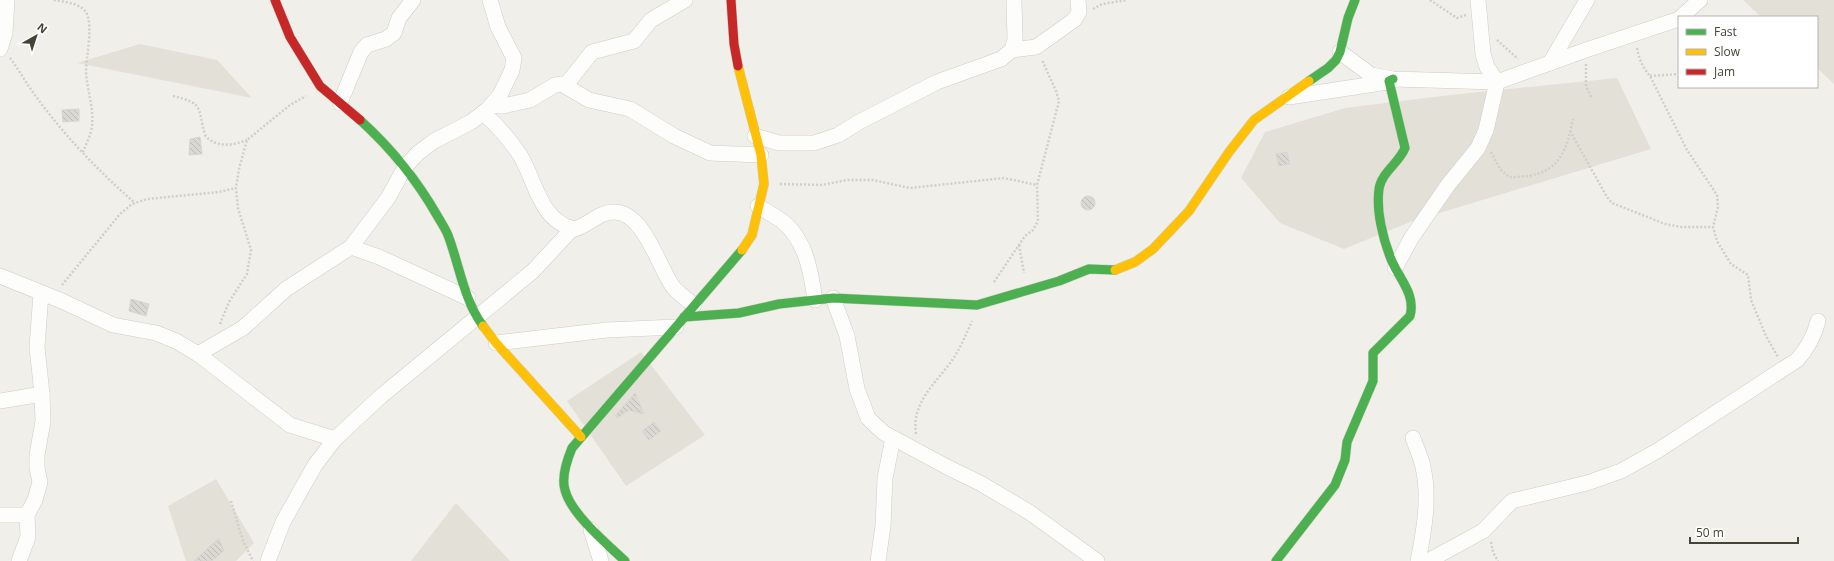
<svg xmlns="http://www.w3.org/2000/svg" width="1834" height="561" font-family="'Open Sans',sans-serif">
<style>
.residential{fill:#e3e1d7}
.building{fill:url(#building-back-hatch);stroke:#d8d6d0}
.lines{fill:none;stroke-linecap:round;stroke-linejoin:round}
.street-casing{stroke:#cecdc7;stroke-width:16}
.fast-casing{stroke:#cecdc1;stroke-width:10}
.slow-casing{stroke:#cecdc1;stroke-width:10}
.jam-casing{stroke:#cecdc1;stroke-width:10}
.path{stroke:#d0cfca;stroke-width:2.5;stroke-dasharray:2 2;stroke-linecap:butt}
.street{stroke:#fdfdfc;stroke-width:15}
.fast{stroke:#4caf50;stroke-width:9}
.slow{stroke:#ffc107;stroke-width:9}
.jam{stroke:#c62828;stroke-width:9}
</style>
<defs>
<pattern id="building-back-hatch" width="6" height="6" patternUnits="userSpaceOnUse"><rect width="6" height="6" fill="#dad8d2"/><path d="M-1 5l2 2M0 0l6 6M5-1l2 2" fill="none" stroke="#bcbbb5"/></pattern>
</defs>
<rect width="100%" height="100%" fill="#f0efea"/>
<!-- residential -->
<g class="residential">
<polygon points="1743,0 1834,0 1834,84 1817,68 1817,17 1761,17"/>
<polygon points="140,44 217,60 252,98 77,63"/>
<polygon points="1617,78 1651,149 1410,222 1344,249 1280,223 1241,178 1265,132 1345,108 1450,95"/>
<polygon points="641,352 705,435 626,486 567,401"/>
<polygon points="216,479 254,543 236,561 186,561 168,506"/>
<polygon points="456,503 510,561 411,561"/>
</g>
<!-- building -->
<g class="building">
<polygon points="79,109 79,121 63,122 62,110"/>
<polygon points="200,137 202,154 189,155 190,139"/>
<polygon points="1287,152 1290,164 1279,166 1276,154"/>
<circle cx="1088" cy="203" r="7"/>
<polygon points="131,299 149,304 146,316 129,311"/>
<polygon points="635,393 644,414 629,410 617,418 615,416"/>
<polygon points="654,422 661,431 649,440 642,431"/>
<polygon points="219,538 224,551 212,561 194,561"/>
</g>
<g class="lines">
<defs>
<g id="street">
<polyline points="1681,17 1700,0"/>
<polyline points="0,49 5,33 7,0"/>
<polyline points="1012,50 1036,47 1074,20 1079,12 1078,0"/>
<polyline points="1340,52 1371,75 1393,79 1497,82 1586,50 1679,19"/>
<polyline points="1550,63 1587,0"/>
<polyline points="565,86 592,52 634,41 651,20 685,0"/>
<polyline points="1289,97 1388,82"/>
<polyline points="340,103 361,52 367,45 386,39 394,33 399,18 413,0"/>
<polyline points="491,106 503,106 530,100 555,85 562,84 589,100 630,109 674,136 710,153 761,155"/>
<path d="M483,113C497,125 510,140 520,155C536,181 539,221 575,229C589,225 598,212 614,212C644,212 658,266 673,287C679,294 686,299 694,305"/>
<polyline points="755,136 779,143 814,143 838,135 859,122 937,82 1001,59 1012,50 1015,40 1014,0"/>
<path d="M758,206C766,211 775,216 782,221C806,240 811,272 815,300"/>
<polyline points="351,247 379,257 468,298"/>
<polyline points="1395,268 1412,237 1448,185 1478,148 1486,130 1497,82 1487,67 1483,54 1478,0"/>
<polyline points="0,276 62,301 113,325 156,333 176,341 198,354 290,425 335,439"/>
<polyline points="833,298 847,336 857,389 868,418 874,424 884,433 949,468 980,483 1029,512 1097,561"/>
<polyline points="496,343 607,330 676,327"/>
<polyline points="198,354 243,328 286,289 351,247 388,198 405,167 418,153 434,141 471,122 487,110 500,95 512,70 514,58 498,27 490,0"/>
<polyline points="0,401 42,394"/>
<path d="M1413,438C1416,447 1421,457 1423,467C1430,498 1424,531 1418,561"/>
<polyline points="0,515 27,515"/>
<polyline points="591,530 601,561"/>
<polyline points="19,561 28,537 27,515 35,500 40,482 37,468 37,455 43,421 42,394 37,347 41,293"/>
<polyline points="268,561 283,522 315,465 335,439 380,397 533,271 572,229"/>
<polyline points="878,561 883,526 885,478 893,438"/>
<path d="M1428,561L1483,531L1512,501L1587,483L1621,471L1657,451L1797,360C1808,348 1814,337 1818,321"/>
</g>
<g id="fast">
<polyline points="1309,81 1328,68 1336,60 1340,52 1348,18 1355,0"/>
<path d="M360,120C391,148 417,180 438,217C442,224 447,231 449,238C460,268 464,300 483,326"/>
<polyline points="684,317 739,313 779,304 833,298 977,305 1059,281 1089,269 1115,270"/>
<path d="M625,561C607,544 571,514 565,490C561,477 567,460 572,448L742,250"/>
<path d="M1276,561L1335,485L1345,460L1347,442L1373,381V353L1410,316C1416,294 1399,279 1391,259C1383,239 1376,211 1379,189C1381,173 1399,163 1405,148L1389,81L1393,79"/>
</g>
<g id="slow">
<polyline points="738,66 761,155 764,184 752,235 742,250"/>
<polyline points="1115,270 1135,262 1153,249 1189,211 1229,152 1254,120 1309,81"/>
<polyline points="483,326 496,343 581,437"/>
</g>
<g id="jam">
<polyline points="275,0 290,37 320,86 360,120"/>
<polyline points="731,0 734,44 738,66"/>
</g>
</defs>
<!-- street casing -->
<use href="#street" class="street-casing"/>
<!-- fast casing -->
<use href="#fast" class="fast-casing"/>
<!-- slow casing -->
<use href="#slow" class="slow-casing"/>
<!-- jam casing -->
<use href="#jam" class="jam-casing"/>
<!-- path -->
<g class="path">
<path d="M54,0C64,2 82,3 87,14C93,29 86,56 86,72C87,90 94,108 92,126C91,135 86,144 83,152"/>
<polyline points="1430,0 1457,18 1466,15"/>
<polyline points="1093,9 1102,4 1127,0"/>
<polyline points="1497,40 1518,59"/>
<path d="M1637,48C1639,59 1643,68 1650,76L1687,150L1717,195L1718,207L1713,227L1717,241L1731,264L1748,275L1751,300L1766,336L1778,357"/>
<path d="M10,58C18,68 24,80 32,91C61,132 97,170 135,203"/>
<polyline points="1586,64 1586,86 1591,97"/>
<polyline points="1650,76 1679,74"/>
<path d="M173,96C205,104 197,107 205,135C216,149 234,145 247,140"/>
<polyline points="1570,131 1607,197 1612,203 1665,224 1681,227 1713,227"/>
<path d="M1491,152L1500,169L1509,177C1515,178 1522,176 1528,176C1561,171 1567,148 1573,119"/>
<polyline points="780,184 822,185 847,180 873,180 910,188 1004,178 1037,185"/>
<polyline points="1019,245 1024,273"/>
<polyline points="994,282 1025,236 1033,230 1038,221 1037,185 1059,101 1056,91 1042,60"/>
<polyline points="62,285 120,214 132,204 147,199 219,192 236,188"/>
<polyline points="220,324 229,302 247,274 251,250 238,208 236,188 239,169 247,140 290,105 306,96"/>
<path d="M916,434C911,402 937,382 953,359C961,347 966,334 972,321"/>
<polyline points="231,501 243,541 253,561"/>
<polyline points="1491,542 1493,552 1498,561"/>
</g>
<!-- street -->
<use href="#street" class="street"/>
<!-- fast -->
<use href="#fast" class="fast"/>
<!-- slow -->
<use href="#slow" class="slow"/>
<!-- jam -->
<use href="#jam" class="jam"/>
</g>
<!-- legend -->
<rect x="1678" y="16" width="140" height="72" fill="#ffffff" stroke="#b5b3af"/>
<rect x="1686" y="29" width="20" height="6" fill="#4caf50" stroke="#b5b3af"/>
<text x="1714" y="36" font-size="12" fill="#454236">Fast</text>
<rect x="1686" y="49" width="20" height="6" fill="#ffc107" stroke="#b5b3af"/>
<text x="1714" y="56" font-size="12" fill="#454236">Slow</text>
<rect x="1686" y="69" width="20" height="6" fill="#c62828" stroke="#b5b3af"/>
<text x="1714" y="76" font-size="12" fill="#454236">Jam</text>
<!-- north arrow -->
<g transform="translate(36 36) rotate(39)" stroke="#ffffff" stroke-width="3" paint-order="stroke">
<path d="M0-3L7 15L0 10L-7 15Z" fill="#454236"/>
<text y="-6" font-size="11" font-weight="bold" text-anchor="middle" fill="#454236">N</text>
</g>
<!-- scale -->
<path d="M1690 537v6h108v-6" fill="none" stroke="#454236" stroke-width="2"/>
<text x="1696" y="537" font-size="12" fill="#454236" stroke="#ffffff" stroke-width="3" paint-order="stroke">50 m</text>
</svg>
